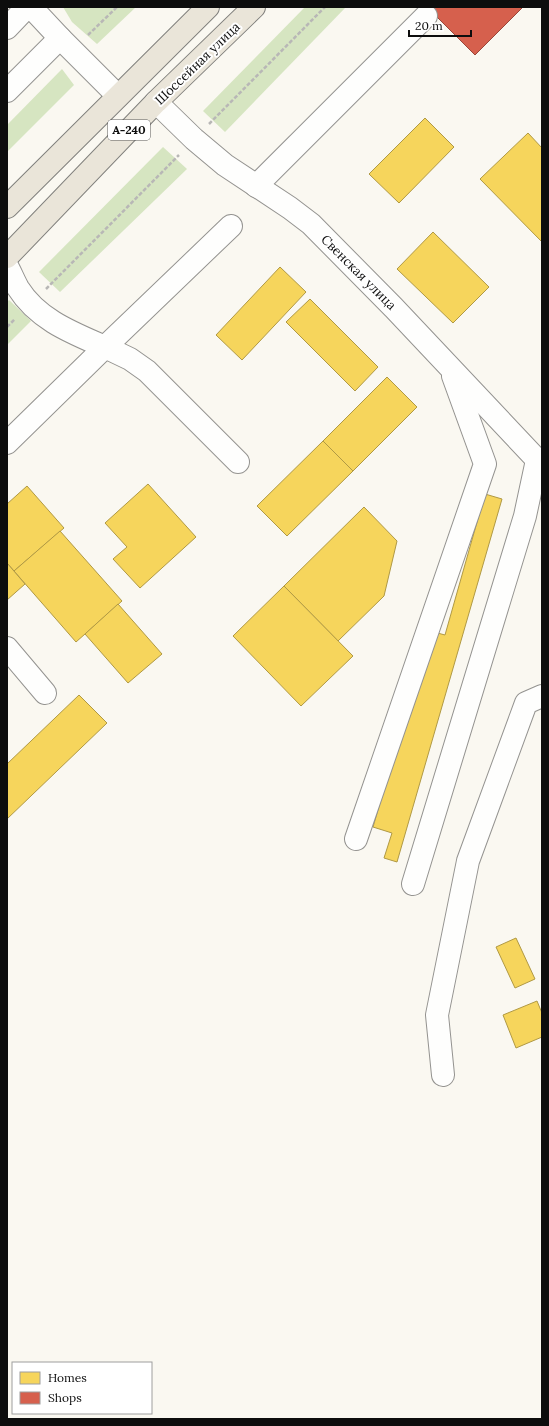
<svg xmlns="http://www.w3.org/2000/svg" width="549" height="1426" font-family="Lora,serif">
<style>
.forest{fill:#d6e5c1}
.homes{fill:#f6d55c;stroke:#b09944}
.shops{fill:#d6604d;stroke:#9a473a}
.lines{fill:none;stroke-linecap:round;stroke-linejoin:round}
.minor-casing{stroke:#949390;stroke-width:24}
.major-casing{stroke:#81807d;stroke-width:24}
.path{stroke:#b8b7b6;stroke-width:2.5;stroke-dasharray:4 2;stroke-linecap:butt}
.minor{stroke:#fefefd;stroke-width:22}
.major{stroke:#eae5d9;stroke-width:22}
.labels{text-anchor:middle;stroke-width:4;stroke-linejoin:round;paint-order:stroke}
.shield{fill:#fff;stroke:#565656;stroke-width:1}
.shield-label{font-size:12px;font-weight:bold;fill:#0d0d0d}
.street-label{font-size:13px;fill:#0d0d0d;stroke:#fff}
</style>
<rect width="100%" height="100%" fill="#faf8f1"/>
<!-- forest -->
<g class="forest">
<polygon points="63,7 136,7 97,44 72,22"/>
<polygon points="305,7 346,7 225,132 203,111"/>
<polygon points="62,69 74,85 7,152 7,125"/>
<polygon points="163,147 187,169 60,292 39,272"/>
<polygon points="9,300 31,321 7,345 7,302"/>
</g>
<!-- homes -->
<g class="homes">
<polygon points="425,118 454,147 399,203 369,174"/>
<polygon points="528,133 542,148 542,242 480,179"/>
<polygon points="433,232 489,287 453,323 397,269"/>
<polygon points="280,267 306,292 242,360 216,335"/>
<polygon points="310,299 378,367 355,391 286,322"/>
<polygon points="387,377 417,407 353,471 323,441"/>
<polygon points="323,441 353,471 287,536 257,506"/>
<polygon points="148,484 196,537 140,588 113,559 127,547 105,523"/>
<polygon points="27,486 64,528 14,571 7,563 7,504"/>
<polygon points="485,494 502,499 397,862 384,858 392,833 373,827 430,631 445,635"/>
<polygon points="364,507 397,541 384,596 338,641 284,586"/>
<polygon points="60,531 122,601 76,642 14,571"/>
<polygon points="7,563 25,584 7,600"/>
<polygon points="284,586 353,656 301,706 233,636"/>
<polygon points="118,604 162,654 128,683 85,634"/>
<polygon points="79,695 107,723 7,819 7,764"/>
<polygon points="516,938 535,979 515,988 496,947"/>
<polygon points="537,1001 542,1013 542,1037 516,1048 503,1015"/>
</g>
<!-- shops -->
<polygon class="shops" points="427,7 523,7 475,55"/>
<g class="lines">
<defs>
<g id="minor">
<polyline points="31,7 60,38 118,96"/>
<polyline points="7,28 27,7"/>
<polyline points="7,91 60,38"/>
<polyline points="156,102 194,139 225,165 290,208 311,224 394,308 542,465"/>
<polyline points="256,186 426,16"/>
<polyline points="231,226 105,347 130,359 147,371 238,462"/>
<path d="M7,266C11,273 14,281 18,288C38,320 73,333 105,347L7,443"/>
<polyline points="7,648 45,693"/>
<polyline points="356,839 485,464 453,376"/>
<polyline points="413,884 525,516 537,460"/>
<polyline points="443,1075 437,1015 468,861 526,703 542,696"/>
</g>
<g id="major">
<polyline points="7,207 208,7"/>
<polyline points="7,257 156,102 254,7"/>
</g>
</defs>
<!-- minor casing -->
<use href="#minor" class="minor-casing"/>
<!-- major casing -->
<use href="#major" class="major-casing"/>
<!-- path -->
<g class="path">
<polyline points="88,35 117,7"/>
<polyline points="209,124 325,7"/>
<polyline points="46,289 179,155"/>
<polyline points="7,327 15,319"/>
</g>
<!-- minor -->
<use href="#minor" class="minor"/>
<!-- major -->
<use href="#major" class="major"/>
</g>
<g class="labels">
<!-- shield labels -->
<rect class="shield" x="108" y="120" width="42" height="20" rx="3"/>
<g class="shield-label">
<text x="129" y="134">А-240</text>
</g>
<!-- street labels -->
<g class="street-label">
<text transform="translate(197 63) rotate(-44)" y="5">Шоссейная улица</text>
<text transform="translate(359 272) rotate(45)" y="5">Свенская улица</text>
</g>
</g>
<!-- border -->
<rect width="549" height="1426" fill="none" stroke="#0d0d0d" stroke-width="16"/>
<!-- legend -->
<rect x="12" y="1362" width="140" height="52" fill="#ffffff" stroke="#9e9e9e"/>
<rect x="20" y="1372" width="20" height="12" fill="#f6d55c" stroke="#9e9e9e"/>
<text x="48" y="1382" font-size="12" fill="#0d0d0d">Homes</text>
<rect x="20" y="1392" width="20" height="12" fill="#d6604d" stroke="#9e9e9e"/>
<text x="48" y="1402" font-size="12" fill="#0d0d0d">Shops</text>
<!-- scale -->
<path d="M409 30v6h62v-6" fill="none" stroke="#0d0d0d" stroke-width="2"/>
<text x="415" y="30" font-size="12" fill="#0d0d0d" stroke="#ffffff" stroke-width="3" paint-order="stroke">20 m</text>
</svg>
